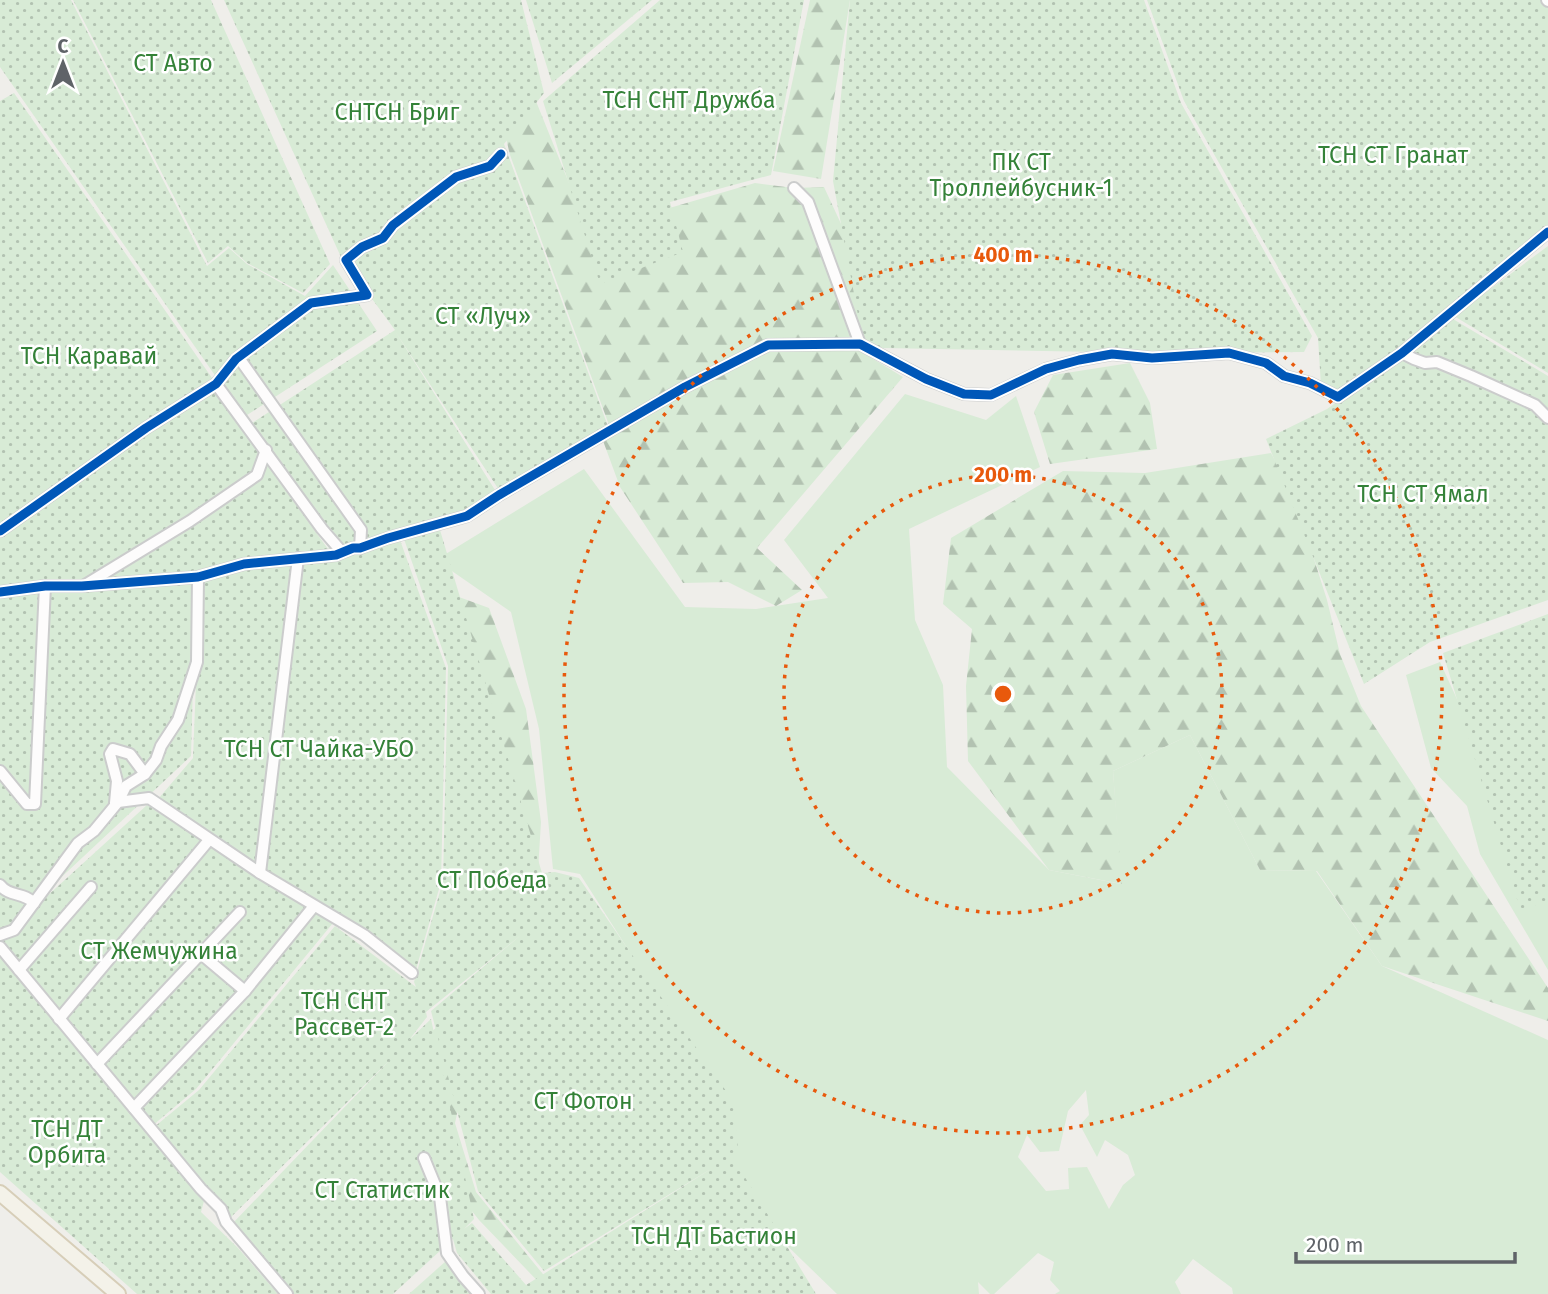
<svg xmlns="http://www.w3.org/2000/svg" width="1548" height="1294" font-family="'Fira Sans',sans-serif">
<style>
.grass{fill:#d8ebd6;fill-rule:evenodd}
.forest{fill:url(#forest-firs)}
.garden{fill:url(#garden-dots);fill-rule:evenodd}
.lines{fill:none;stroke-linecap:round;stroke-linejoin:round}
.minor-casing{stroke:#cbcccc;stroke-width:14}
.major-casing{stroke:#d7ceb8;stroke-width:18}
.minor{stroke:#fdfcfc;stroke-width:10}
.major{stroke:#f4f2e9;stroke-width:14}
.cycleway-casing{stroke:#fff;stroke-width:13}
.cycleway{stroke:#0057b8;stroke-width:9}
.ring{fill:none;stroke:#e8590c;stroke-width:3.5;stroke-dasharray:3.5 7}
.labels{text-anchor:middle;stroke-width:5;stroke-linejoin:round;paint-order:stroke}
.park-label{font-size:23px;fill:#348238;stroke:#fff}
.centre{fill:#e8590c;stroke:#fff;stroke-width:3.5}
.ring-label{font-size:21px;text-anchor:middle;font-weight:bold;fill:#e8590c;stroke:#fff;stroke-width:5;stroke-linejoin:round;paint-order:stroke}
</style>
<defs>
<pattern id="forest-firs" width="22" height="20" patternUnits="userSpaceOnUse" patternTransform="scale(1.75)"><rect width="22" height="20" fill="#d8ebd6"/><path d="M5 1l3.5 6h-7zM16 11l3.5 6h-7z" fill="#b2c2b1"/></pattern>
<pattern id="garden-dots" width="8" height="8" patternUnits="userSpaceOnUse" patternTransform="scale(1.75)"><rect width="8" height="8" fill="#d8ebd6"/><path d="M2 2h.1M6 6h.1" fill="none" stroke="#b2c2b1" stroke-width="1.8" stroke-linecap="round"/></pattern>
</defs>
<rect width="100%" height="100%" fill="#efeeea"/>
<!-- grass -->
<g class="grass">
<path d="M905,394L986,420L1016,396L1040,467L909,529L915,620L943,685L947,767L1049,870L1121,884L1113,771L1190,735L1260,870L1316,871L1382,966L1548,1040V1294H1233L1232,1288L1193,1259L1175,1282L1181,1294H1055L1060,1291L1050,1280L1054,1262L1038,1253L994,1294H990L978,1282L979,1294H837L642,1105L638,965L580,874L553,869L539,729L511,612L436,560L584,469L685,607L756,609L828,598L784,540ZM1086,1090L1089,1115L1080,1125L1097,1157L1105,1140L1128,1155L1135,1175L1123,1185L1109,1209L1087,1167L1068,1168L1069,1189L1046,1191L1018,1157L1027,1135L1040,1152L1059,1151L1068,1111Z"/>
<polygon points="1440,662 1499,791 1548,891 1548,970 1480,854 1467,806 1431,768 1406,675"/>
</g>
<!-- forest -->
<g class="forest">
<polygon points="473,0 515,49 577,203 666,209 755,183 794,188 824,187 867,280 866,311 847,341 758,343 609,425 510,155"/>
<polygon points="810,0 850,0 821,179 773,171"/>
<polygon points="855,348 903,377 757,548 802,590 776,606 728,582 683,583 620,487 602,438 765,350"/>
<polygon points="1130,363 1150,403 1157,449 1050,464 1034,412 1053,375"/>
<polygon points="1271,453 1294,496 1327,600 1340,654 1361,706 1548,988 1548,1021 1382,966 1317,871 1260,870 1190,735 1113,771 1122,884 1049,870 968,761 966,686 972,629 943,604 951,538 1063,471 1145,473"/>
<polygon points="429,586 489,608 526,709 541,822 535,919 486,743"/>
<polygon points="458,1008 467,1068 455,1123 476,1192 551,1284 550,1294 479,1220 434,1163 428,1035"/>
</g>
<!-- garden -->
<g class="garden">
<polygon points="0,0 71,0 207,266 229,248 247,264 305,296 333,265 377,331 244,417 0,67"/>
<polygon points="73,0 211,0 330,264 303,293 247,263 228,246 208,263"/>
<path d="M224,0H521L544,93L504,144L609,429L499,490L395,331L500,498L430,532L440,530L542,873V879L543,873L555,872L579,878L735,1104L738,1152L732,1156L816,1294H491L457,1253L453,1239L393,1294H291L232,1224L391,1059L227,1221L153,1128L199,1090L335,926L416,987L414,982L443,881L448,666L404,539L400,540L446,668L441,882L413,980L364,942L333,923L196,1089L152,1126L0,942V939L147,805L219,851L153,805L193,758L200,581L246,569L336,559L249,425L395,330L341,257ZM521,935L431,1011L478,1191L544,1271L719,1164L526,1285L472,1223L464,1229L474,1219L431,1019L409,1040L427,1017L426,1012Z"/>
<polygon points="526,0 652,0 552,83"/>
<polygon points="660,0 804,0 771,175 670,202 683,252 600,284 543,101"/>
<polygon points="850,0 1144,0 1181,103 1312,336 1304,352 1153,353 883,348 863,342 833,181"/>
<polygon points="1147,0 1544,0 1548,3 1548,240 1337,395 1321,386 1318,338 1184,101"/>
<polygon points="14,93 212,378 0,523 0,101"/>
<polygon points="1548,246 1548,373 1454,316"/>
<polygon points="1453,319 1548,376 1548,600 1430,642 1364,684 1266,439 1327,409"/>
<polygon points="214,391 328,549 196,574 191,756 6,929 0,932 0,532"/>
<polygon points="1548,614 1548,902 1520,909 1443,653"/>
<polygon points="0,957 204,1201 201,1212 238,1248 278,1294 137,1294 0,1172"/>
<polygon points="446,1261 473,1294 409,1294"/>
</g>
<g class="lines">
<defs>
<g id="minor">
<polyline points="1547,0 1548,1"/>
<polyline points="794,188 808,202 860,344"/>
<polyline points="1402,353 1414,359 1425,363 1437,362 1471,376 1535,405 1548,418"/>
<polyline points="239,358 361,530 360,548"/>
<polyline points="216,384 322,529 342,552"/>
<polyline points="0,531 146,428 216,384 236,359 311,303 367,295 346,260 362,247 383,238 393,225 456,177 490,166 501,154"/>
<polyline points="85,585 190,521 257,475 266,450"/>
<polyline points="0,592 45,586 82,586 198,577 244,564 336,555 353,548 360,548 388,538 467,516 499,495 685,387 768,345 860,344 926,379 964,394 991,395 1046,369 1079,360 1112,354 1152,358 1229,353 1266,363 1284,376 1310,383 1338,397 1402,353 1548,232"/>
<polyline points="0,771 27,804 35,804 45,586"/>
<polyline points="118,802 126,786 145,774 156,760 161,746 178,720 197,662 198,577"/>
<polyline points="115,803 117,781 110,754 113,749 130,754 145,774"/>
<polyline points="260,873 298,558"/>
<path d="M0,885C9,897 24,892 34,903"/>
<polyline points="0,935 14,930 78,843 94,831 118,802 149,798 260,873 364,935 412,973"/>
<polyline points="0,947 201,1189 221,1209 226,1222 287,1294"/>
<polyline points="201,954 245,991"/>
<polyline points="19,970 91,887"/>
<polyline points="59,1019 209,840"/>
<polyline points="97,1064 240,912"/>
<polyline points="134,1108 245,991 314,906"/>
<polyline points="424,1158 440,1197 447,1253 463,1276 479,1294"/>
</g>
<polyline id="major" points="0,1193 118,1294"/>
</defs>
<!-- minor casing -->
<use href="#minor" class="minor-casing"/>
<!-- major casing -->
<use href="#major" class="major-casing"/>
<!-- minor -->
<use href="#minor" class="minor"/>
<!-- major -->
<use href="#major" class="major"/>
<defs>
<g id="cycleway">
<polyline points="0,531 146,428 216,384 236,359 311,303 367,295 346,260 362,247 383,238 393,225 456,177 490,166 501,154"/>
<polyline points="0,592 45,586 82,586 198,577 244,564 336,555 353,548 360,548 388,538 467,516 499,495 685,387 768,345 860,344 926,379 964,394 991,395 1046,369 1079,360 1112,354 1152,358 1229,353 1266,363 1284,376 1310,383 1338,397 1402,353 1548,232"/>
</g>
</defs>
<!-- cycleway casing -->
<use href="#cycleway" class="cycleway-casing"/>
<!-- cycleway -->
<use href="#cycleway" class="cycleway"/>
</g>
<!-- distance rings -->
<g class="ring">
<circle cx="1003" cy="694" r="219"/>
<circle cx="1003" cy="694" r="439"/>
</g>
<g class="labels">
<!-- park labels -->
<g class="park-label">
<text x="173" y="71">СТ Авто</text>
<text x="689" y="108">ТСН СНТ Дружба</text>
<text x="397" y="120">СНТСН Бриг</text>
<text x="1393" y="163">ТСН СТ Гранат</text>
<text x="1021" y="170">ПК СТ<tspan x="1021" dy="26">Троллейбусник-1</tspan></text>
<text x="483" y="324">СТ «Луч»</text>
<text x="89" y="364">ТСН Каравай</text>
<text x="1423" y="502">ТСН СТ Ямал</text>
<text x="319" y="757">ТСН СТ Чайка-УБО</text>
<text x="492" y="888">СТ Победа</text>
<text x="159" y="959">СТ Жемчужина</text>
<text x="344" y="1009">ТСН СНТ<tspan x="344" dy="26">Рассвет-2</tspan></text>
<text x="583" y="1109">СТ Фотон</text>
<text x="67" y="1137">ТСН ДТ<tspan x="67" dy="26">Орбита</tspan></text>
<text x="382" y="1198">СТ Статистик</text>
<text x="714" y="1244">ТСН ДТ Бастион</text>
</g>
</g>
<circle cx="1003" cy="694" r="10" class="centre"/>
<g class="ring-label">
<text x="1003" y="262">400 m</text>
<text x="1003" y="482">200 m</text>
</g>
<!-- north arrow -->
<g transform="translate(63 63)" stroke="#ffffff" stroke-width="5" paint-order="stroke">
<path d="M0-5L12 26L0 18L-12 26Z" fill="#5f6368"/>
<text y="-10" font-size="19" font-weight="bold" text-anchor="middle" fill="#5f6368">С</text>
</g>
<!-- scale -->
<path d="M1296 1252v10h219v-10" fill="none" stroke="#5f6368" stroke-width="3.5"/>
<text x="1306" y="1252" font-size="21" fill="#5f6368" stroke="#ffffff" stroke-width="5" paint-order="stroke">200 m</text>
</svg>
